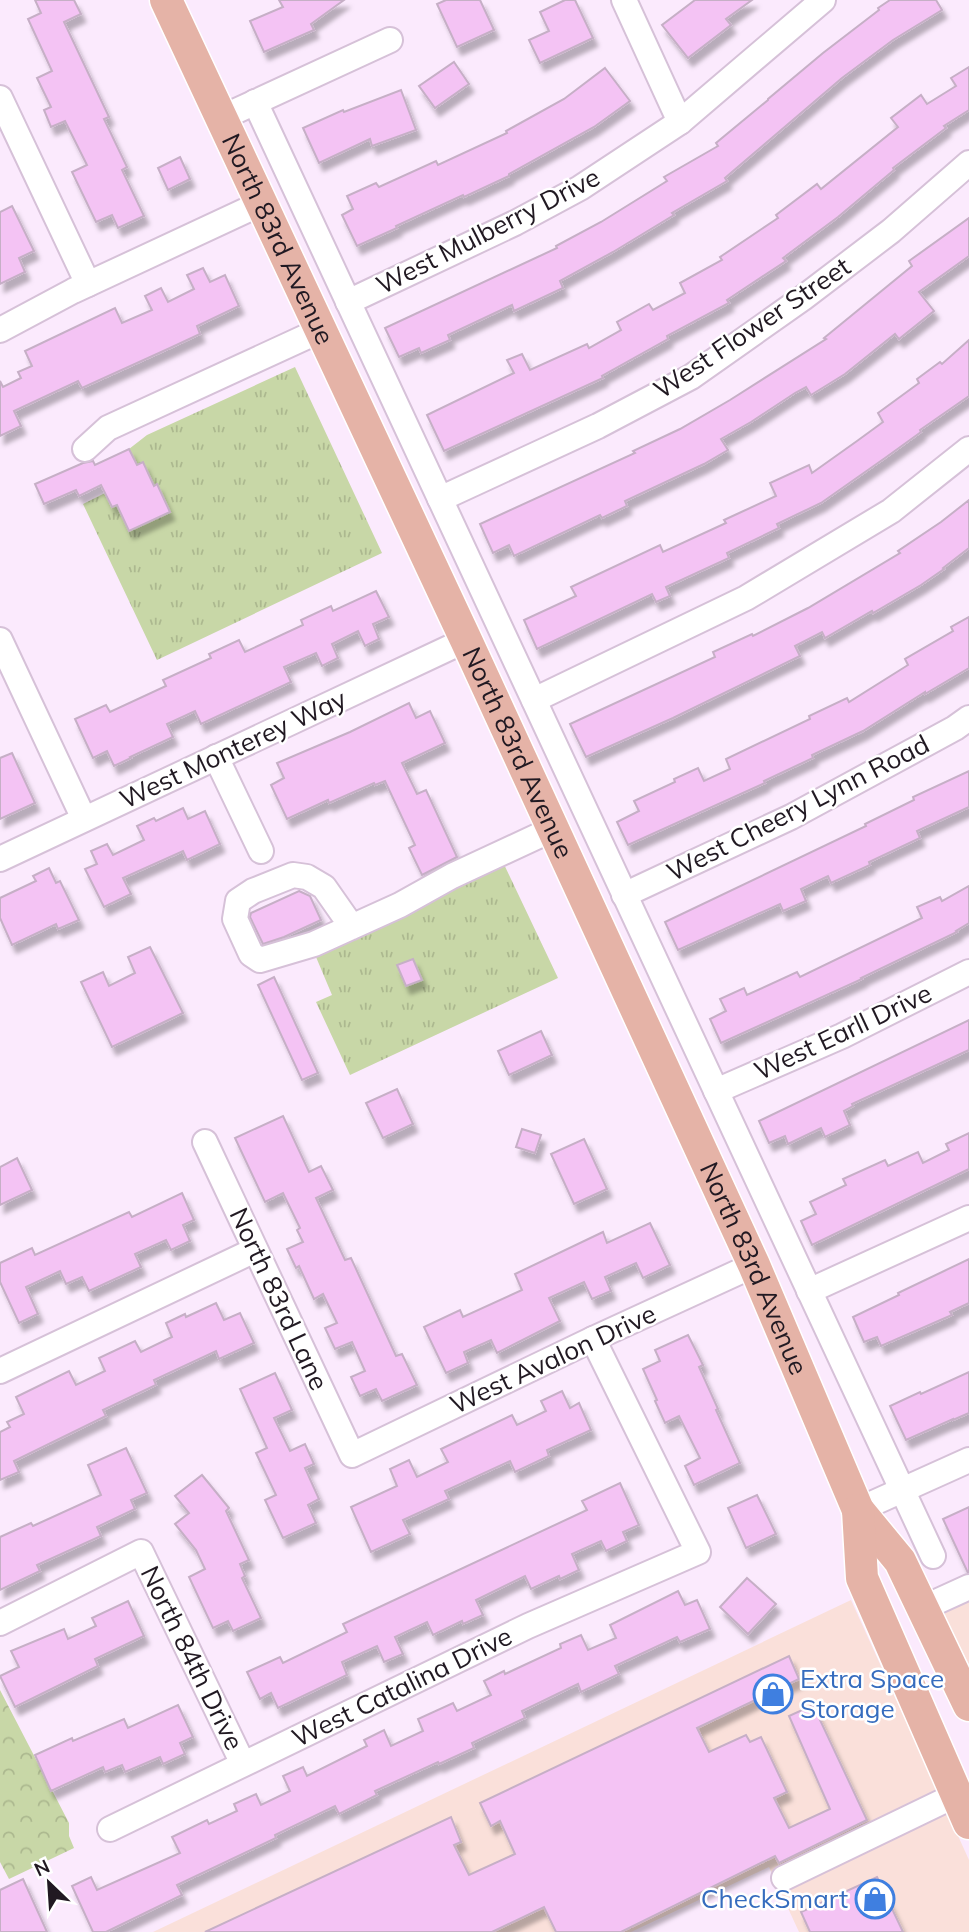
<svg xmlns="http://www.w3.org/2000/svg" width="969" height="1932" font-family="Mulish,sans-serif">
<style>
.commercial{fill:#fae0da}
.grass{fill:url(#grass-tufts)}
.park{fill:url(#park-crowns)}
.building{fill:#f4c3f4;stroke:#c6afc6;stroke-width:2;filter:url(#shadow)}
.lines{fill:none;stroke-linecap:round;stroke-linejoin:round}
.minor-casing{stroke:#d6c1d8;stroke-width:28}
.major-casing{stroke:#fff;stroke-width:35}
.minor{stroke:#fff;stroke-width:24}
.major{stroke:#e5b3a7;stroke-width:32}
.labels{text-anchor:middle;stroke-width:5;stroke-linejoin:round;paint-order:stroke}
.street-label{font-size:26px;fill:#211922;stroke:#fff}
.shop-label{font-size:26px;fill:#366cbe;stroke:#fff;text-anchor:start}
</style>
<defs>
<pattern id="grass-tufts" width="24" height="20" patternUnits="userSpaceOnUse" patternTransform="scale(1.75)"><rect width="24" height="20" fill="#c8d7a7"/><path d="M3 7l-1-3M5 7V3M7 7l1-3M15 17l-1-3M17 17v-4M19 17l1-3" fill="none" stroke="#acb88f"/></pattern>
<pattern id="park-crowns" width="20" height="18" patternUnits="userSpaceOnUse" patternTransform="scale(1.75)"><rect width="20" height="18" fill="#c8d7a7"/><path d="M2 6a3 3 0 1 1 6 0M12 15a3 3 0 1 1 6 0" fill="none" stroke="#acb88f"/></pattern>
<filter id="shadow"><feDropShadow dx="4.5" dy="8" stdDeviation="2" flood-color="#0004"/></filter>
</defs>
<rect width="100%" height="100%" fill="#fbeafd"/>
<!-- commercial -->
<g class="commercial">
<polygon points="851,1600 969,1860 969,1932 799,1932 769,1867 631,1932 153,1932"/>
<polygon points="969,1601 969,1665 943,1613"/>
</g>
<!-- grass -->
<g class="grass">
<polygon points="295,367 382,553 157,660 83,504 105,493 111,507 117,505 129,531 169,512 157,485 154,486 137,465 129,449 147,435"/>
<polygon points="501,858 558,978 350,1075 316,1002 332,995 316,957 405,913"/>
</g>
<!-- park -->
<polygon class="park" points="0,1690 69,1823 69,1836 74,1848 9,1879 0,1862"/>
<!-- building -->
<g class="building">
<polygon points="35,0 74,0 81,14 64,22 109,117 104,119 127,167 122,170 144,216 118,228 112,215 96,222 72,172 87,165 65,121 51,127 44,110 51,107 37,78 52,71 28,19 41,13"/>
<polygon points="279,0 344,0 311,24 314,30 264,52 250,21 283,7"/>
<polygon points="446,0 480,0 494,30 457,47 437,4"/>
<polygon points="565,0 575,0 593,38 540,63 529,40 549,31 540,12"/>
<polygon points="695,0 752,0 726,19 731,25 688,58 662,25"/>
<polygon points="890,0 936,0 942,10 893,40 842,78 725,178 727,181 672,213 674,215 613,252 560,281 563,288 514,311 512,305 448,335 450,340 421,353 419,348 399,357 385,328 557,248 556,246 601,222 667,181 664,177 718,146 716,143 768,100 768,99 823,53 879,10 878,8"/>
<polygon points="454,62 469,84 435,108 419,86"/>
<polygon points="969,67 969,110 944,126 946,128 893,168 894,170 838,217 783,258 786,261 727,300 729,303 667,336 668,339 602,376 603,378 444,451 427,415 514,373 507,360 522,354 530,370 587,344 589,348 621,330 617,322 649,304 653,310 685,293 680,283 722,260 720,257 778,218 776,215 817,184 821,189 898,127 891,118 921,95 927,104 956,86 951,78"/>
<polygon points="605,68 630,101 594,127 509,174 509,176 464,197 463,195 396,226 397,228 357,246 342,215 353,209 347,196 376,183 379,187 436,161 438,165 507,133 506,131 564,99"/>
<polygon points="401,90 416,130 372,146 370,139 319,163 303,128 343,110 344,112"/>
<polygon points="180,157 190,179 168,190 158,168"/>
<polygon points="12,206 34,251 19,258 25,272 0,284 0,212"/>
<polygon points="969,218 969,256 919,292 934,311 899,339 895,334 845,374 811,395 806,387 795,393 751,422 721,439 728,450 704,464 625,501 627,506 602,518 600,515 514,556 509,545 493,553 480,524 635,453 633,451 680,429 730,400 826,339 824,338 912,266 909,261"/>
<polygon points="203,268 210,282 225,275 239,306 197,326 200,334 170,348 82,388 78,381 14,411 21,426 0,436 0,381 3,387 21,378 18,372 32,366 25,351 115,308 122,323 152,310 145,296 161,288 168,302 194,289 187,275"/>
<polygon points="969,340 969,396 920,430 921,432 885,458 821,503 777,524 779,528 727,553 729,558 666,587 670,596 656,602 652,594 537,649 524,620 576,596 571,587 660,545 663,552 726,523 724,520 776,496 770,483 809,465 812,473 857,441 883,422 878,413 919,383 917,379 940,362 942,364"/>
<polygon points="129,449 137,465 143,462 154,486 157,484 170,512 129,531 117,505 112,507 101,485 79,496 76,490 44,504 35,484 83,463 93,461 95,465"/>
<polygon points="969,500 969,548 943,568 944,569 921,585 873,613 872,611 825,638 822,632 795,646 800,656 673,718 586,757 570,724 715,657 713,652 752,634 753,636 808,608 900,553 898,551 941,522"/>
<polygon points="376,591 389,617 373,624 379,639 365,646 358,631 332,644 338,658 322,666 316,653 284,667 291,682 201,724 195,711 167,724 173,737 130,757 131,758 114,766 107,751 93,758 75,719 106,705 110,712 166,686 163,680 211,658 209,654 239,640 245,652 303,625 301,620 331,606 333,611"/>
<polygon points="969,617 969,668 925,694 925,692 863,731 812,755 813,758 764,781 765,783 628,845 617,822 639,811 634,801 675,782 674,779 698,768 704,781 730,769 726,759 810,719 809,716 847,698 849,702 908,665 905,659 953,631 951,627"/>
<polygon points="409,703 416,718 430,711 445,743 402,763 417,794 426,790 457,857 422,875 409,848 415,845 385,781 375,785 374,783 329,803 328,800 287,819 271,785 284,778 277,763 350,732"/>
<polygon points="12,753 35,803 0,819 0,758"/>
<polygon points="969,771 969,807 917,831 920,838 869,862 870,865 831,883 828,876 801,889 806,901 783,911 780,904 678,950 665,922 866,826 865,824 914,800 913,797"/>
<polygon points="183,808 188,819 205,811 220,844 187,860 183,851 123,878 131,894 104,907 85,869 97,864 91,851 107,844 113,855 144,840 137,826 154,818 156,821"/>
<polygon points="49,868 56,883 60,881 79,920 58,929 56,924 12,945 0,918 0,898 36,881 33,876"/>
<polygon points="969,886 969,923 956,931 957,932 861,978 862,979 721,1043 710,1019 726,1011 720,999 744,988 747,995 797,972 800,977 922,918 917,907 940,897 942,901"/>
<polygon points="299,891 310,896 321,920 284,937 263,944 250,917 251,913"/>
<polygon points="150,947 183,1013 112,1047 81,982 103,972 109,986 135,973 128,957"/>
<polygon points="413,959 422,980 406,986 397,965"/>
<polygon points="274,977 318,1073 302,1080 258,985"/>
<polygon points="969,1020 969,1050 852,1104 853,1106 844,1111 850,1125 825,1137 821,1128 788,1144 785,1136 769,1143 759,1121"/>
<polygon points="541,1031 552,1055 509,1075 498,1051"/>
<polygon points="397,1089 413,1124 383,1138 366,1103"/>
<polygon points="283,1116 309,1172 321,1166 333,1190 316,1198 345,1260 351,1258 396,1356 402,1354 417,1385 382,1401 376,1389 360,1396 351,1377 365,1371 352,1342 335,1349 325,1328 337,1323 323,1294 314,1299 299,1266 296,1268 287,1249 303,1242 297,1230 300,1228 283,1193 265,1202 235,1138"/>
<polygon points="522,1129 541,1135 535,1153 516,1147"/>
<polygon points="969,1133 969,1169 812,1245 801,1221 816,1214 810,1202 846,1185 843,1179 885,1160 888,1166 918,1152 923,1163 949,1150 946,1144"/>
<polygon points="584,1139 607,1189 574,1204 551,1154"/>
<polygon points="17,1158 32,1190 0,1205 0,1167"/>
<polygon points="182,1193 194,1220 183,1225 190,1241 171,1250 166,1240 135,1254 141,1267 89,1291 82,1277 66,1284 60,1271 26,1287 38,1314 19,1323 0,1282 0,1263 32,1248 35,1255 129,1212 132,1217"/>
<polygon points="650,1223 670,1265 643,1278 636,1263 605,1277 611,1291 592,1299 584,1282 549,1298 560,1321 497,1353 491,1340 464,1352 468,1363 446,1373 424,1327 460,1310 463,1317 522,1290 515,1274 603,1232 607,1243"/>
<polygon points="969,1259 969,1303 950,1312 952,1315 881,1346 877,1337 864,1342 853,1317 899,1295 898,1293"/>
<polygon points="216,1303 224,1320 240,1313 254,1343 219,1359 216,1351 154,1380 156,1385 103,1410 106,1416 14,1461 19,1472 0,1480 0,1432 10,1427 7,1422 24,1414 16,1397 69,1371 76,1385 105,1371 99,1358 135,1341 141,1352 172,1337 166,1323 185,1314 186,1317"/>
<polygon points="688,1335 703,1365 699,1367 718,1409 716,1410 740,1463 694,1485 685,1466 700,1458 679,1416 665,1423 655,1401 657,1400 643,1369 660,1361 655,1350"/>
<polygon points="969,1372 969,1413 953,1420 953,1419 906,1440 890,1406 920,1392 921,1394"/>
<polygon points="275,1373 292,1410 274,1418 290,1451 305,1444 314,1464 305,1468 319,1499 308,1505 316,1523 283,1538 265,1500 276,1495 256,1453 267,1448 240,1389"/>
<polygon points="562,1391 570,1408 579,1403 591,1430 547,1450 549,1456 515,1472 510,1461 445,1491 449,1499 403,1520 410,1534 371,1552 351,1507 397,1486 390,1469 409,1460 417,1477 448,1462 441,1449 512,1415 517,1425 546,1411 541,1401"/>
<polygon points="126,1448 147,1493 131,1500 135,1509 97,1527 101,1536 37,1565 40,1571 0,1590 0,1537 31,1523 33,1526 101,1495 88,1465"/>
<polygon points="202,1475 229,1508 226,1511 249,1560 240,1564 245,1576 242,1578 261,1618 233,1631 228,1621 213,1628 189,1577 205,1569 196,1550 175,1524 189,1513 175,1496"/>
<polygon points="620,1483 639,1525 623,1532 627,1541 606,1551 601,1541 572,1554 579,1570 560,1579 559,1576 531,1589 525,1576 476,1600 483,1615 463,1624 462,1621 433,1635 427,1622 395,1637 403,1654 384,1662 377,1646 342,1662 347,1675 278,1708 271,1693 260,1699 247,1672 280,1657 283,1663 347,1632 343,1624 587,1510 582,1501"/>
<polygon points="757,1495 776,1534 746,1548 728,1508"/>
<polygon points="969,1507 969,1572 968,1573 943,1519"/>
<polygon points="747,1578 776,1604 748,1634 720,1607"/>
<polygon points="678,1591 685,1605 697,1600 710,1629 680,1642 677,1637 615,1666 619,1674 581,1692 578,1684 522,1711 525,1718 472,1743 474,1748 439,1764 438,1762 375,1791 377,1795 339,1814 335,1806 275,1835 276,1838 177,1885 182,1895 106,1932 93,1932 72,1886 91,1877 97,1890 180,1853 172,1837 207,1820 209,1824 237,1811 234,1804 256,1794 261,1805 290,1791 283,1776 303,1767 307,1776 367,1746 364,1740 384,1730 391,1746 423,1731 418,1719 453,1703 457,1711 491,1695 484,1681 504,1671 505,1674 561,1648 560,1644 581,1635 588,1650 616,1638 610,1625"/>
<polygon points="128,1601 144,1636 95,1659 98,1666 15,1707 0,1676 19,1667 11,1651 64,1629 68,1639 96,1626 92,1618"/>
<polygon points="789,1656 799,1679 697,1728 709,1752 746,1735 750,1742 761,1737 787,1792 774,1798 789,1828 830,1809 789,1716 813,1705 867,1820 779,1863 775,1856 621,1932 556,1932 544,1907 492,1932 205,1932 451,1817 461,1842 454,1845 469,1875 515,1854 500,1821 491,1826 480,1803"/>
<polygon points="178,1705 193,1737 180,1743 185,1754 163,1764 160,1757 125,1772 122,1765 105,1772 103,1767 51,1791 35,1755 72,1738 73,1741 124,1719 128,1728"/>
<polygon points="877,1877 903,1932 810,1932 801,1912"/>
<polygon points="23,1879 47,1932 0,1932 0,1890"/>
</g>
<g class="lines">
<defs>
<g id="minor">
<polyline points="624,0 680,122"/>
<polyline points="0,98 88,284"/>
<polyline points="255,102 933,1556"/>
<polyline points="221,118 390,40"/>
<polyline points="348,302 515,223 580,188 680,122 823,0"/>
<polyline points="0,330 73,291 262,203"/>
<polyline points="85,449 108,428 321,330"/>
<polyline points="440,499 598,426 691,377 803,298 891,231 969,163"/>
<polyline points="0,640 84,819"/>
<polyline points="534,700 746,598 891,511 969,449"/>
<polyline points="216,757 261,851"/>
<polyline points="0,859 466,640"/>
<polyline points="624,895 791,817 955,728 969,718"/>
<polyline points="352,927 324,887 307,877 293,875 253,891 238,901 235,919 251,954 260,960 314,944 400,905 452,876 553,829"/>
<polyline points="716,1091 842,1036 969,972"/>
<polyline points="205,1142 352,1455 593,1339 754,1265"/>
<polyline points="809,1291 969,1218"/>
<polyline points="0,1371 255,1250"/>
<polyline points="858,1510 969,1460"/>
<polyline points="923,1608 969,1587"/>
<polyline points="0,1623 141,1552 243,1764"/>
<polyline points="110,1829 528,1626 698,1552 593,1339"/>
<polyline points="784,1878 956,1795"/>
</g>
<g id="major">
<path id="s1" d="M166,0L466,640L754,1265L858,1510L900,1561L969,1705"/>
<polyline points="858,1510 862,1578 969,1823"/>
</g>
</defs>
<!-- minor casing -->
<use href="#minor" class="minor-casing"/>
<!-- major casing -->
<use href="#major" class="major-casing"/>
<!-- minor -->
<use href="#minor" class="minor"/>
<!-- major -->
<use href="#major" class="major"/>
</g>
<!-- icons -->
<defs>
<symbol id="shop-ring" viewBox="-11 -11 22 22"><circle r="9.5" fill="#fff" stroke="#3f7fe0" stroke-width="1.5"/><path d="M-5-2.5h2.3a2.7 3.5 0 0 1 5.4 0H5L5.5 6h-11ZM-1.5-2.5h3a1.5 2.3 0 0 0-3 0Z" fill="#3f7fe0"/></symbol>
</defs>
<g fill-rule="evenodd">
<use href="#shop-ring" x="751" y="1672" width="44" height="44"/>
<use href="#shop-ring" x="853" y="1877" width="44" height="44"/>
</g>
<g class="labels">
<!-- street labels -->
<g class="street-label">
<text transform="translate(488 231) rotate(-27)" y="9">West Mulberry Drive</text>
<text dy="9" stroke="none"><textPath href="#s1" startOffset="264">North 83rd Avenue</textPath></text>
<text transform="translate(752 328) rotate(-34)" y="9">West Flower Street</text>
<text transform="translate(233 749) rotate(-25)" y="9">West Monterey Way</text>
<text dy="9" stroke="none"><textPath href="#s1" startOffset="831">North 83rd Avenue</textPath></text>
<text transform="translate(798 808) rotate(-27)" y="9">West Cheery Lynn Road</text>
<text transform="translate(843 1032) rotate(-25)" y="9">West Earll Drive</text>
<text dy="9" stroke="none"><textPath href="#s1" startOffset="1398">North 83rd Avenue</textPath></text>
<text transform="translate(279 1299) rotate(65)" y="9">North 83rd Lane</text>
<text transform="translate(553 1359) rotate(-25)" y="9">West Avalon Drive</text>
<text transform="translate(192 1658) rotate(64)" y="9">North 84th Drive</text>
<text transform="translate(402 1687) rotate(-26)" y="9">West Catalina Drive</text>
</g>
<!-- shop labels -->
<g class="shop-label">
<text x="800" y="1688">Extra Space<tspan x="800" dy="30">Storage</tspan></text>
<text x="848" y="1908" text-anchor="end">CheckSmart</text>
</g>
</g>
<!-- north arrow -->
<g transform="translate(49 1883) rotate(335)" stroke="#ffffff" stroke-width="5" paint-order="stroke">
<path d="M0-5L12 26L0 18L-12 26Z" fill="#211922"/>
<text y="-10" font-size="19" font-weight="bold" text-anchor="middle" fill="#211922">N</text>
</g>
</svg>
